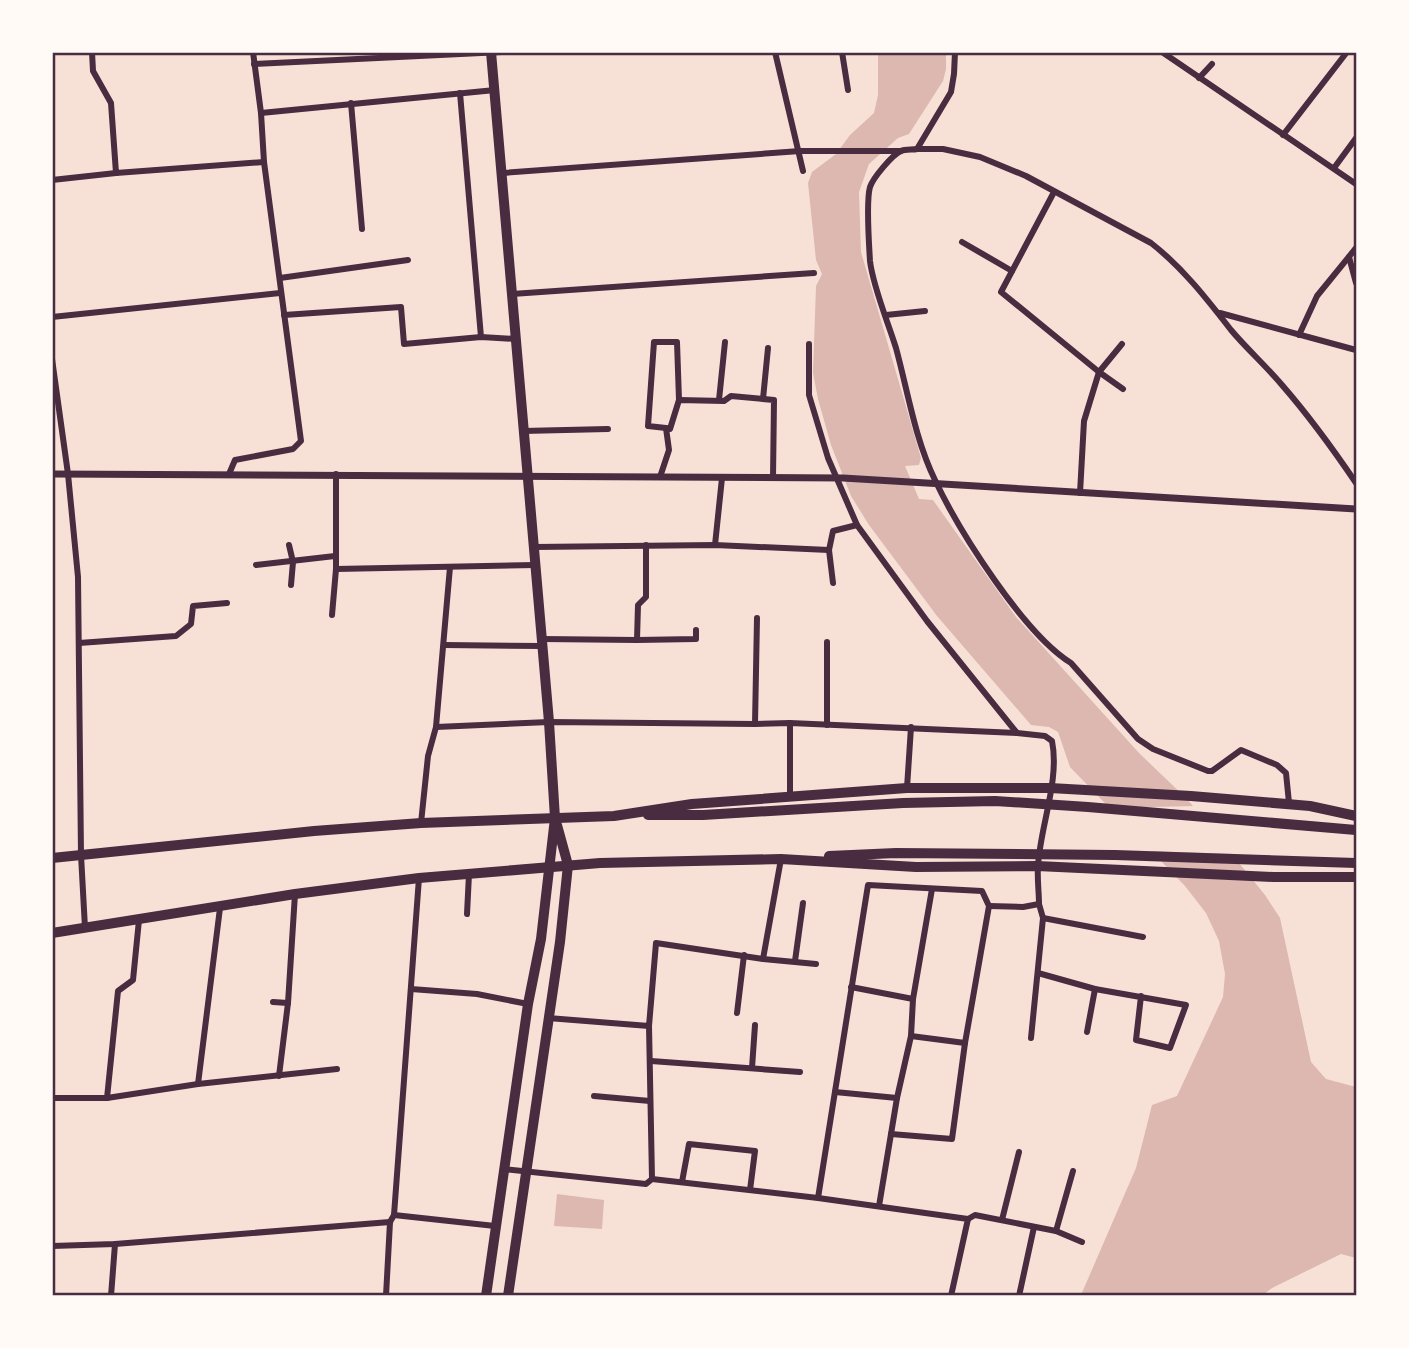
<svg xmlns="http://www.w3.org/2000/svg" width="1409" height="1348" font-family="'DM Sans',sans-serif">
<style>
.water{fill:#dcb8b0}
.pier{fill:#f7e1d7}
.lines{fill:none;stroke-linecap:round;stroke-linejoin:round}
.minor{stroke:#4a2c40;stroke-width:6}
.tertiary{stroke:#4a2c40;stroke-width:7}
.primary{stroke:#4a2c40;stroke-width:10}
.neatline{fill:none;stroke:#4a2c40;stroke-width:2.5}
</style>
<rect width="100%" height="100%" fill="#f7e1d7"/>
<!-- water -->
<g class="water">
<polygon points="878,53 946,53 946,69 943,81 909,134 898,138 869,164 859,192 861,252 921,458 919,465 905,466 919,499 933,500 1016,617 1139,753 1188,800 1265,895 1280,918 1311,1062 1326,1079 1356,1087 1356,1258 1341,1254 1272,1288 1263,1295 1081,1295 1136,1168 1152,1105 1177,1096 1223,997 1225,974 1219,941 1206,913 1185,886 1070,767 1058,732 1049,727 1031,725 937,616 869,525 851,496 831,445 818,399 813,373 816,286 822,274 816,260 808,183 812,172 836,154 850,135 874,113 878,95"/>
<polygon points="557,1194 604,1200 602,1229 554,1226"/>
</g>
<!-- pier -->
<polygon class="pier" points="1197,806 1236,854 1147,851 1106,808"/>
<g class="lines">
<!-- minor -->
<g class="minor">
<polyline points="92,52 93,71 111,103 116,173 264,162"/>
<polyline points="775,52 803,171"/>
<polyline points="842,52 848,90"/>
<path d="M955,52L954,74L951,92L917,149C913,150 905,149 901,151C892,155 873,178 870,187C866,201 869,245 870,261C873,287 888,322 896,348C908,392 915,439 935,480C959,531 1024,634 1071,663L1138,739L1153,749L1208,771H1212L1241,750L1277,765L1286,773L1289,803"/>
<polyline points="1162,52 1356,184"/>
<polyline points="254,64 502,52"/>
<polyline points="1199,78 1212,64"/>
<polyline points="460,93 481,337"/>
<polyline points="351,103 362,229"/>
<polyline points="261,113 495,90"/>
<polyline points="1283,135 1347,52"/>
<path d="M917,149H943L980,157L1026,176L1151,243C1182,267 1207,299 1231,330C1247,349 1266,366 1282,385C1309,416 1333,449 1356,483"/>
<polyline points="1334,168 1356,138"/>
<polyline points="502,173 800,151 901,151"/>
<polyline points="52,180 116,173"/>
<polyline points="1054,192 1001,292 1099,372 1084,421 1080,493"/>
<polyline points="962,242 1012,271"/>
<polyline points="1349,257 1356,283"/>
<polyline points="280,278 408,260"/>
<polyline points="512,294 814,273"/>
<polyline points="1220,313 1356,350"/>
<polyline points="284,315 401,307 404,344 481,337 516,339"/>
<polyline points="886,315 925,311"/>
<polyline points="52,317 280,293"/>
<polyline points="1299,335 1317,296 1356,248"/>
<path d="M809,344V395L828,458L857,525L927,621L1017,733L1045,736L1052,741C1060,780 1040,827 1038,866C1037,878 1039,892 1039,904L1023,907L989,906"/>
<polyline points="1122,344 1099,372 1123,389"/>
<polyline points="52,359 68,474 78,577 81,855 85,928"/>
<polyline points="763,399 768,348"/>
<polyline points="719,400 725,342"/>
<polyline points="666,428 670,429 679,400 724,401 731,396 774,400 773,478"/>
<polyline points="523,431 608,429"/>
<polyline points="229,474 235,460 293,449 301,441 264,162 261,113 253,52"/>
<polyline points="336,474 336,569 535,565"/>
<polyline points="660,477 669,450 666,428 648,426 654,342 677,342 679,400"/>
<polyline points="289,545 293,562 291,585"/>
<polyline points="715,545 722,478"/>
<polyline points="534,547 715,545 829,550 833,531 857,525"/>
<polyline points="829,550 833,583"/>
<polyline points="256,565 335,556"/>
<polyline points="332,615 336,569"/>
<polyline points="542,639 637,640 638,605 646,597 646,545"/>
<polyline points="637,640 696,639 696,630"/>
<polyline points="827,642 827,725"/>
<polyline points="79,643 176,636 191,624 193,606 227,603"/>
<polyline points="444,645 542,646"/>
<polyline points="755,724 757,618"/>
<polyline points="436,727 549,722 755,724 790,723 1017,733"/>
<polyline points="907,788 911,727"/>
<polyline points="790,796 790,723"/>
<polyline points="421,823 428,756 436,727 450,567"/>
<polyline points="467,914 469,874"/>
<polyline points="1043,918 1143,937"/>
<polyline points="763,959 781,859"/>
<polyline points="795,961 803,903"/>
<polyline points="1038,973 1095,989 1186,1005 1170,1048 1136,1040 1141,996"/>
<polyline points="851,987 913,999"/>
<polyline points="411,989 477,994 528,1004"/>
<polyline points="273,1002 288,1003"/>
<polyline points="737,1013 744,955"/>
<polyline points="548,1018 649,1026 656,943 763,959 816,964"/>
<polyline points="1087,1032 1095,989"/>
<polyline points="911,1036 965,1043"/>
<polyline points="1031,1038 1043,918 1039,904"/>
<polyline points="651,1061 800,1072"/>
<polyline points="752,1068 755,1025"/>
<polyline points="279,1076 288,1003 295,894"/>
<polyline points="198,1084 220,908"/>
<polyline points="835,1092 897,1098"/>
<polyline points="594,1096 650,1101"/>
<polyline points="52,1098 107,1098 118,991 133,980 139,920"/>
<polyline points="107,1098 198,1084 337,1069"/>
<polyline points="503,1169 646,1184 652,1179 649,1026"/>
<polyline points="652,1179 818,1198 968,1219 951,1296"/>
<polyline points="682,1182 689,1144 755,1151 750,1190"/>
<polyline points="818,1198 868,885 982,891 989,906 965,1043 952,1139 891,1134"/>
<polyline points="879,1206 897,1098 911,1036 913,999 932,889"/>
<polyline points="394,1215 495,1226"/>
<polyline points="968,1219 975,1215 1056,1231 1073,1171"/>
<polyline points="1002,1220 1019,1152"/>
<polyline points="1056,1231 1082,1242"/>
<polyline points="52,1246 115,1244 390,1222"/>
<polyline points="111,1296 115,1244"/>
<polyline points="386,1296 390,1222 394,1215 419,878"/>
<polyline points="1019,1296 1034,1227"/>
</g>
<!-- tertiary -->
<polyline class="tertiary" points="52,474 843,478 1356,509"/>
<!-- primary -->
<g class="primary">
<polyline points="648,815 703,815 903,803 995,801 1088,807 1356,830"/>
<polyline points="829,856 896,853 1115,855 1356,863"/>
<polyline points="52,858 314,831 421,823 614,816 692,804 907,788 1050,788 1191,796 1310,806 1356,816"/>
<polyline points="52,933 295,894 419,878 600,863 781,859 916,867 1037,866 1273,877 1356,877"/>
<polyline points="486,1296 528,1004 541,939 555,818 549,722 491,52"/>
<polyline points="508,1296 560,942 568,865 557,825"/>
</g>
</g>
<!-- border -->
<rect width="1409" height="1348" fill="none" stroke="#fffaf5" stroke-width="108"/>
<rect x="54" y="54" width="1301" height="1240" class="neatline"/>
</svg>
